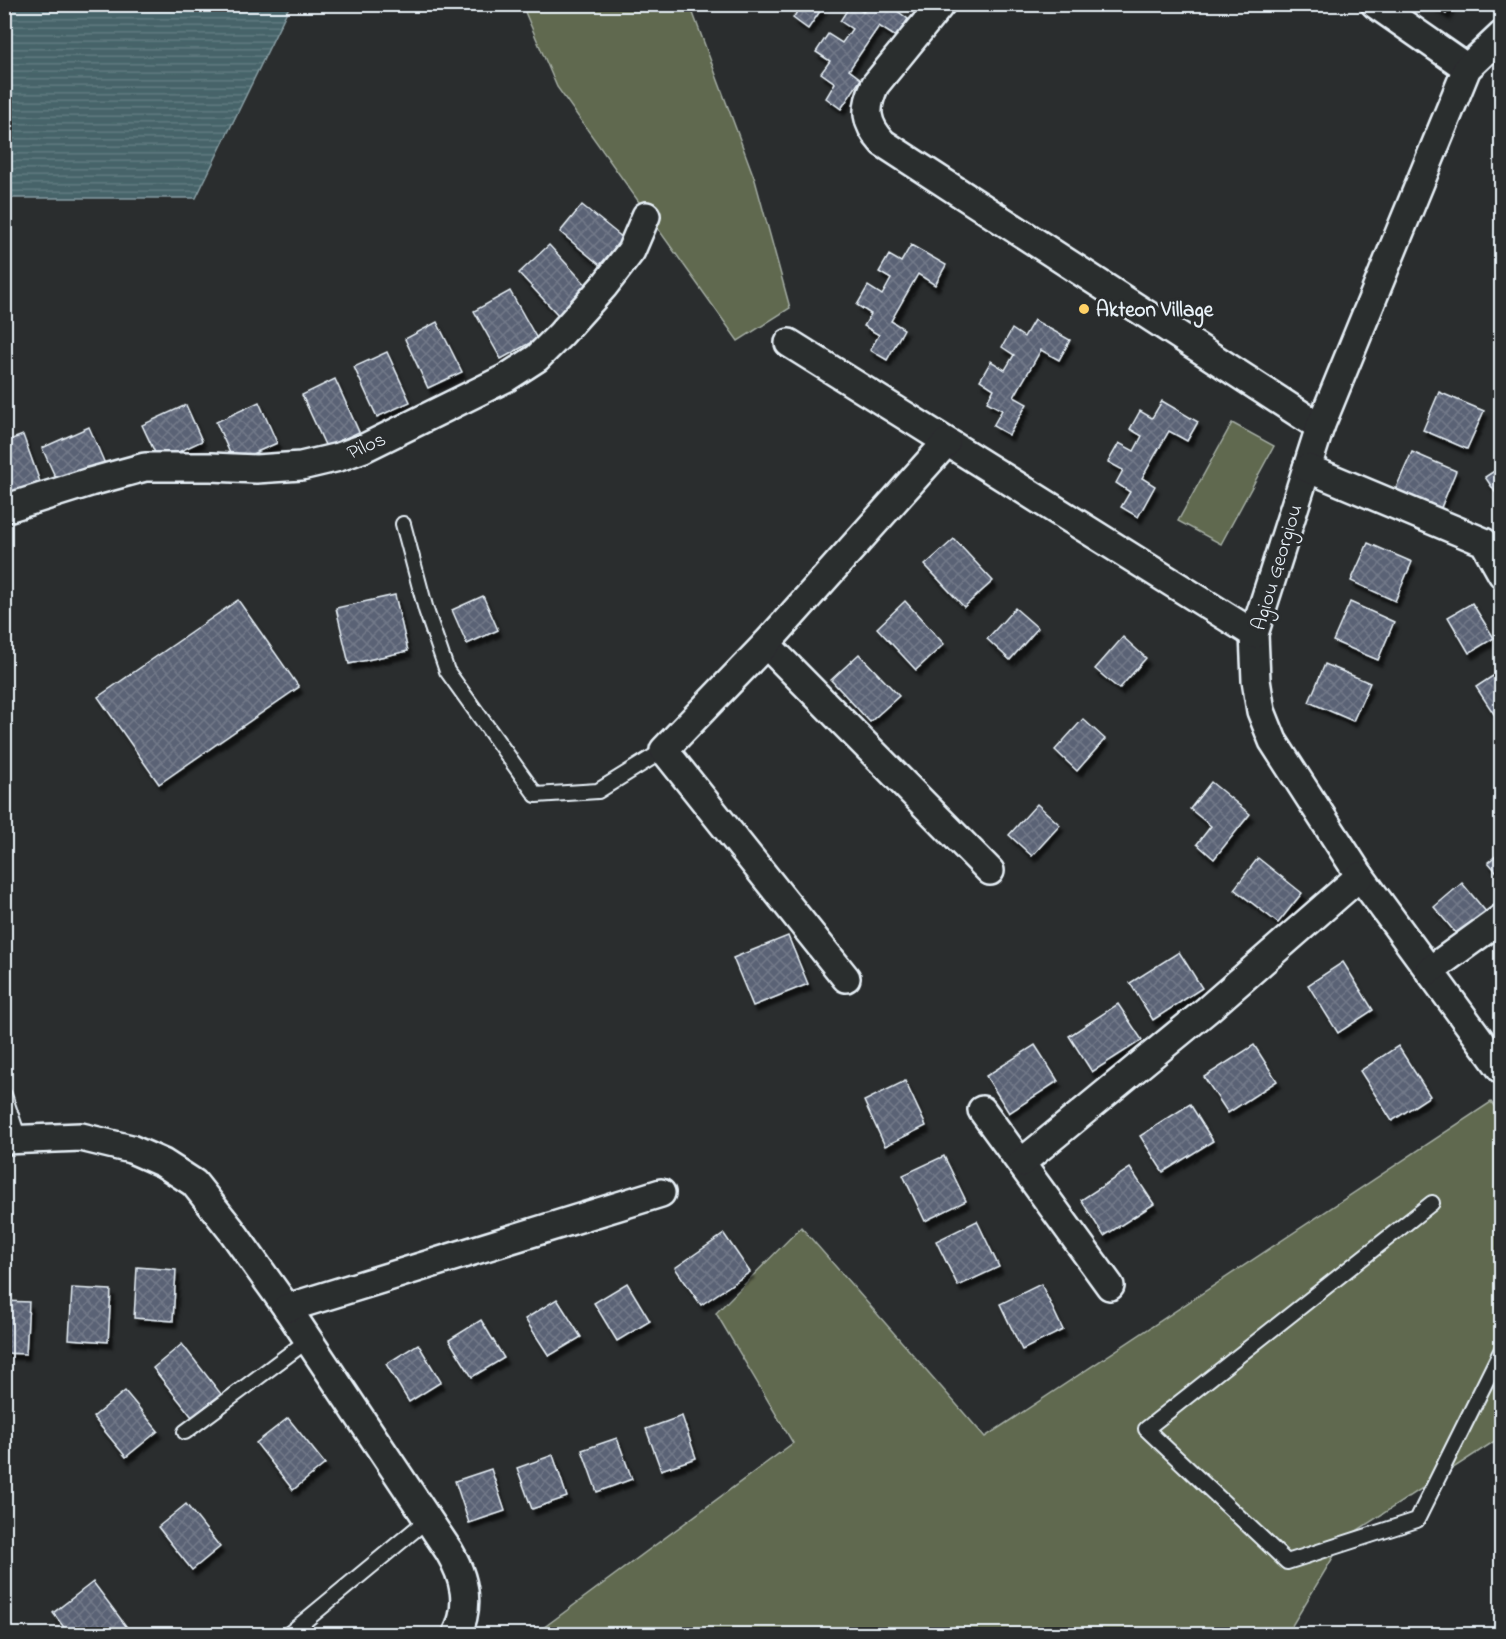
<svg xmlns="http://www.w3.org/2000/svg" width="1506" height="1639" font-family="'Indie Flower',sans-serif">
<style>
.green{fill:#61694f;stroke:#a4ada4;stroke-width:1.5}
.water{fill:url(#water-rules);stroke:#879ca2;stroke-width:1.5}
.building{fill:url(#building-cross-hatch);stroke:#e8f1f8;stroke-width:1.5;filter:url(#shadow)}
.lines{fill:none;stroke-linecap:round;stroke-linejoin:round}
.lane-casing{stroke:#e8f1f8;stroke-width:18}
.street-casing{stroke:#e8f1f8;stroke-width:32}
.lane{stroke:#2a2d2e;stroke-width:14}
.street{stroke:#2a2d2e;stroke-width:27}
.poi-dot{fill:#ffd166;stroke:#2a2d2e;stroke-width:2}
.labels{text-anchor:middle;stroke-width:6;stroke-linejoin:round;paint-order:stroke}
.poi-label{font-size:21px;font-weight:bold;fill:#e8f1f8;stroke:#2a2d2e;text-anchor:start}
.street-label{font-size:21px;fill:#e8f1f8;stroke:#2a2d2e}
</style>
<defs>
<pattern id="water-rules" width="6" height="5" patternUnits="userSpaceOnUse" patternTransform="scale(1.5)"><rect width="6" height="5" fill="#466469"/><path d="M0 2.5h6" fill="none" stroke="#617b7f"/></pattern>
<pattern id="building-cross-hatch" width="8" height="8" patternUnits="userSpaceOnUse" patternTransform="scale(1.5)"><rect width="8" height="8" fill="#5a6274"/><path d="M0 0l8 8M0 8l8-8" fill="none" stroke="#727989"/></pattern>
<filter id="shadow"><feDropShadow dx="3.5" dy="6" stdDeviation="1.5" flood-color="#0009"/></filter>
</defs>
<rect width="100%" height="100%" fill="#2a2d2e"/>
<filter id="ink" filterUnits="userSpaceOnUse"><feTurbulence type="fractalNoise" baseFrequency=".0167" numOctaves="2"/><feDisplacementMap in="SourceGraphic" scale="12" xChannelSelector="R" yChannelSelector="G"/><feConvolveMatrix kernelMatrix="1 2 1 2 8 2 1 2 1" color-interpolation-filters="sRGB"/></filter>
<g filter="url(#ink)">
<!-- green -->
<g class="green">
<polygon points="522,5 690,5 755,180 790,308 738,341 557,87"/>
<polygon points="1232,423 1274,446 1221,544 1178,521"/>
<polygon points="1491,1102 1501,1115 1501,1437 1344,1539 1287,1634 535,1634 793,1443 716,1313 801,1227 985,1437"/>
</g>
<!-- water -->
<polygon class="water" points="4,5 5,4 290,5 196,198 5,198"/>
<!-- building -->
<g class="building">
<polygon points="802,4 825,4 808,29 793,18"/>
<polygon points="851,4 863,12 868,4 888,4 908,19 896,37 879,26 849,70 861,79 841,109 826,98 835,83 821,73 830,61 816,52 828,34 842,43 852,29 840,21"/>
<polygon points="1431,4 1452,4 1446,14"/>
<polygon points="582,205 623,238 600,265 560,232"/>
<polygon points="549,245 590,289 560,317 519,273"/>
<polygon points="911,245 946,265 935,285 918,274 891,321 904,329 887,360 870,350 879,335 864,326 871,314 857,305 868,286 882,295 891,279 879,272 889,255 901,262"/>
<polygon points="510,291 537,339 501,359 474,311"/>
<polygon points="1034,320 1070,340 1059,360 1041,350 1014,397 1027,404 1009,435 993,426 1002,410 987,402 994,389 980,380 991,361 1005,370 1014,355 1002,347 1012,329 1024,337"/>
<polygon points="437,322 462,372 428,388 405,339"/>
<polygon points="387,352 410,402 377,417 354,367"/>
<polygon points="335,379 359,432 326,447 302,395"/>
<polygon points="1439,392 1484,411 1467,449 1423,430"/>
<polygon points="1162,401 1198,422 1187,441 1169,431 1142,478 1155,486 1138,517 1121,507 1130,492 1116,483 1123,470 1108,462 1119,443 1134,451 1142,436 1130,429 1140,411 1152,418"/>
<polygon points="259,402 277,443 234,462 216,422"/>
<polygon points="186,405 202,441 159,461 142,425"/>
<polygon points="89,427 105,464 59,485 42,448"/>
<polygon points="23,435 40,482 4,494 4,442"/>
<polygon points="1412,452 1456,471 1440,510 1395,490"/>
<polygon points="1502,466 1502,502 1485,477"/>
<polygon points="954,539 993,581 964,607 925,565"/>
<polygon points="1368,543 1412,562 1395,601 1351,581"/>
<polygon points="395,595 408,651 349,664 336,608"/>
<polygon points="483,596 498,630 467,644 452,610"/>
<polygon points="238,600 299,687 159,784 98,697"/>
<polygon points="905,601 944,644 916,670 877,628"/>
<polygon points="1350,602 1394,622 1378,660 1333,641"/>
<polygon points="1472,603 1494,638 1469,653 1448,617"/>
<polygon points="1015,608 1038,628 1010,660 987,639"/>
<polygon points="1123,637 1146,658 1119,689 1095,669"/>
<polygon points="859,654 899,696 870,722 831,680"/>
<polygon points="1325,664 1370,683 1353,721 1309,702"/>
<polygon points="1502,670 1502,713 1496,717 1476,687"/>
<polygon points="1083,719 1105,739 1077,771 1055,750"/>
<polygon points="1211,782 1250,814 1214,859 1197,844 1211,826 1190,809"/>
<polygon points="1037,804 1060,825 1032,856 1009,835"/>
<polygon points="1502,851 1502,878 1488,862"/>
<polygon points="1258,858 1302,893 1278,923 1234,889"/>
<polygon points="1462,883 1492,919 1464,943 1434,907"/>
<polygon points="788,936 808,984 753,1006 733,958"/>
<polygon points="1179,952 1202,988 1153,1020 1130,983"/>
<polygon points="1343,962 1373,1010 1338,1033 1308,985"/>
<polygon points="1118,1004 1142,1040 1092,1072 1069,1036"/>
<polygon points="1035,1045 1058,1081 1009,1113 986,1076"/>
<polygon points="1254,1045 1277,1081 1228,1113 1204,1077"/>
<polygon points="1398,1046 1430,1096 1392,1121 1360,1071"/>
<polygon points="905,1081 926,1126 885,1146 864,1101"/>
<polygon points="1190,1104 1213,1141 1163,1172 1140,1136"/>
<polygon points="944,1156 966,1201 925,1221 903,1175"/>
<polygon points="1130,1168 1154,1204 1104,1236 1081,1200"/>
<polygon points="977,1221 999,1267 958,1286 936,1241"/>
<polygon points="724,1234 750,1272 701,1305 675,1268"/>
<polygon points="137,1267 176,1270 173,1321 134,1318"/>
<polygon points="627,1283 650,1321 617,1341 594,1303"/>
<polygon points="1041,1284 1063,1330 1022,1350 1000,1304"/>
<polygon points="72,1288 111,1290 108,1342 69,1339"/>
<polygon points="557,1299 581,1337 549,1356 525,1319"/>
<polygon points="4,1301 29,1302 26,1354 4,1353"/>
<polygon points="481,1320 504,1358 472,1377 449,1340"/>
<polygon points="182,1344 221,1394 192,1417 153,1368"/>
<polygon points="418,1344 441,1382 409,1402 386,1364"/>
<polygon points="125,1391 158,1431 126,1457 93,1417"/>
<polygon points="682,1416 696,1458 661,1470 646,1429"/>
<polygon points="288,1418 325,1464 293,1490 256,1443"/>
<polygon points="617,1438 632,1479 597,1492 582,1450"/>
<polygon points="553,1455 567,1497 532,1509 517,1468"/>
<polygon points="491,1469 505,1511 469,1523 455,1481"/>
<polygon points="186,1504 220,1547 192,1570 158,1527"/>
<polygon points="93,1582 129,1630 123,1634 69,1634 53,1613"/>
</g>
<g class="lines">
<defs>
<g id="lane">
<polyline points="403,524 426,610 447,671 536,795 598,791 664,750"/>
<polyline points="4,1095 19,1139"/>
<polyline points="1432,1203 1146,1429 1287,1562 1417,1520 1502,1349"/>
<polyline points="185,1432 308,1340"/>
<polyline points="289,1634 428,1519"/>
</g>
<g id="street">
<path d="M941,4L875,85C864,109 865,123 883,143L1320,427"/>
<polyline points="1375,4 1467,68"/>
<polyline points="1502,35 1467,68 1320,427 1254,634 1256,680 1261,711 1273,741 1360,876 1502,1070"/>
<polyline points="789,343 1254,634"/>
<polyline points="1307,468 1484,542 1502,574"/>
<polyline points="4,509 90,482 145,467 211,467 256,469 301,466 339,457 364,448 506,378 537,358 561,334 604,286 631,251 646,216"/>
<polyline points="766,644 990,871"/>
<polyline points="1429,971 1502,918"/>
<polyline points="846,978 664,750 766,644 946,443"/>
<polyline points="982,1110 1110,1286"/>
<path d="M4,1140L81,1137L131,1149L163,1163L194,1183L232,1231L287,1308L449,1551C465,1578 471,1605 457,1634"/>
<polyline points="1021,1163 1207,1010 1360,876"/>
<polyline points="287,1308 661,1193"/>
</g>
</defs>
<!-- lane casing -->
<use href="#lane" class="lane-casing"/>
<!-- street casing -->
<use href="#street" class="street-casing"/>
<!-- lane -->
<use href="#lane" class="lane"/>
<!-- street -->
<use href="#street" class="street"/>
</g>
</g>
<!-- markers -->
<circle class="poi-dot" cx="1084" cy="309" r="6"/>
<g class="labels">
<!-- poi labels -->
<g class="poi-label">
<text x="1096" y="316">Akteon Village</text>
</g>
<!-- street labels -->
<g class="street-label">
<text transform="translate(366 445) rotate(-24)" y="7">Pilos</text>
<text transform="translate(1276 567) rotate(-73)" y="7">Agiou Georgiou</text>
</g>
</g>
<!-- margin -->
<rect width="1506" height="1639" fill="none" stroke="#2a2d2e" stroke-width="24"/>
<rect x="12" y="12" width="1482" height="1615" fill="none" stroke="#e8f1f8" stroke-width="2" filter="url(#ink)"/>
</svg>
